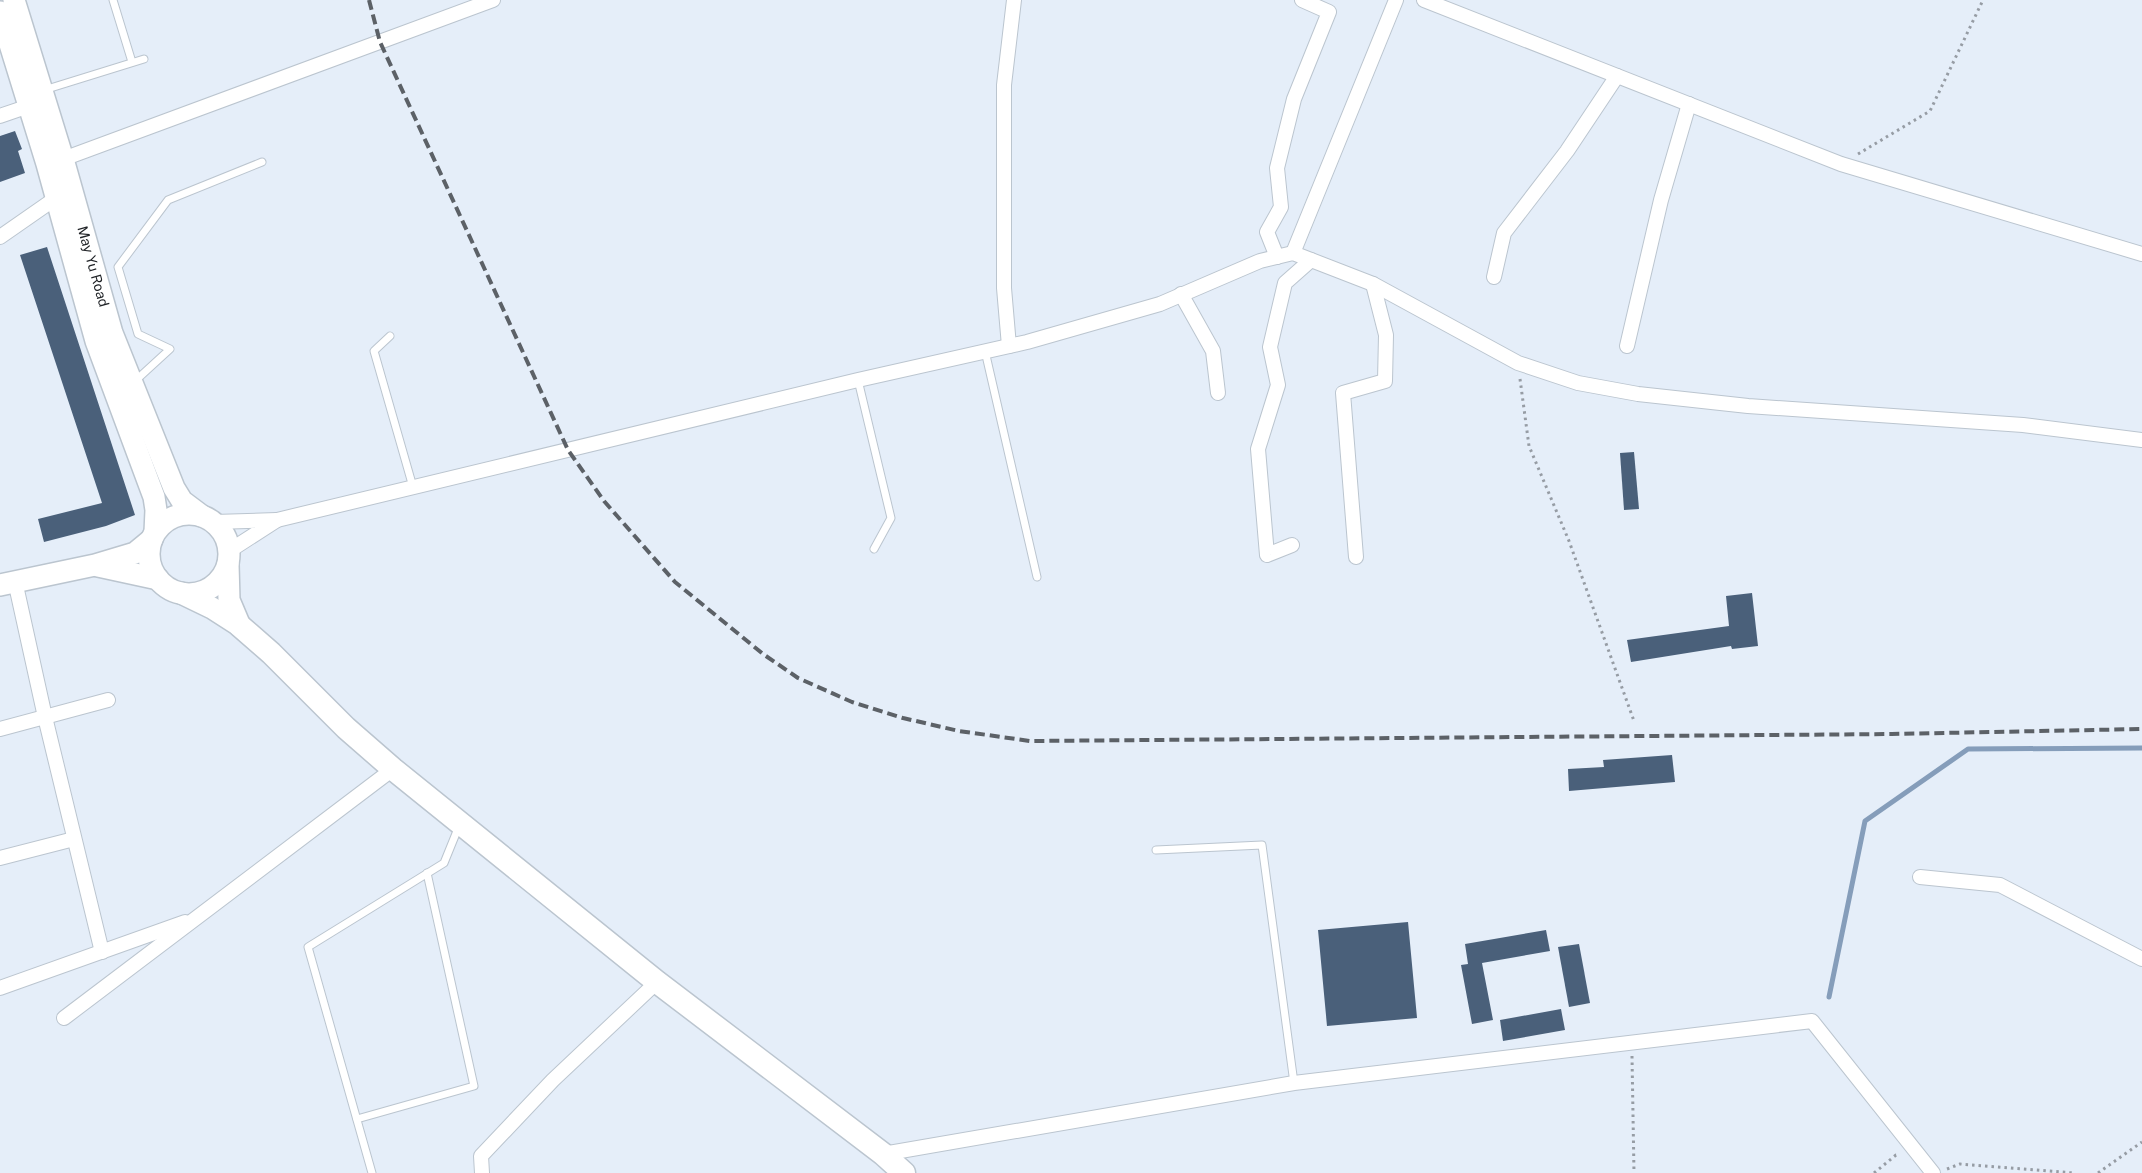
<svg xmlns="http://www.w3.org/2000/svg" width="2142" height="1173" font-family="'Public Sans',sans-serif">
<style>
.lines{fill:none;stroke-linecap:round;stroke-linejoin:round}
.stream{stroke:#859dba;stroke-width:5}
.building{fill:#4a607a}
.service-casing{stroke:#bbc5cf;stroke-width:9}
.minor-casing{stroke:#bbc5cf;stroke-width:16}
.primary-casing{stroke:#bbc5cf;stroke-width:24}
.trunk-casing{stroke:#bbc5cf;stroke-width:25}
.path{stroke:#969ca4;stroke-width:3;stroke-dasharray:2.5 4;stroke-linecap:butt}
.service{stroke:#fff;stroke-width:7}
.minor{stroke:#fff;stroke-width:14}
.primary{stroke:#fff;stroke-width:21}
.trunk{stroke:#fff;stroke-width:22}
.rail{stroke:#5c6167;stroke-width:4;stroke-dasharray:10 5;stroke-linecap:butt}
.labels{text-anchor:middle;stroke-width:5;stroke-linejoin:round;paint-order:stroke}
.street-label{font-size:14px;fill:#202327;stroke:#e5eef9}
</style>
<rect width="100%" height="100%" fill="#e5eef9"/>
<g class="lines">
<!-- stream -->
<polyline class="stream" points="1829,997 1865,821 1968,749 2142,748"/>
</g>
<!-- building -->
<g class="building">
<polygon points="15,131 22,149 18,151 25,173 0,182 0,136"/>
<polygon points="47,247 135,515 106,526 44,542 38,519 102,503 20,255"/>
<polygon points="1634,452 1639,509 1624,510 1620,453"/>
<polygon points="1752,593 1758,646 1732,649 1731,646 1631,662 1627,640 1729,626 1726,596"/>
<polygon points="1672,755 1675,782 1569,791 1568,769 1604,767 1603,760"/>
<polygon points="1408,922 1417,1018 1327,1026 1318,930"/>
<polygon points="1546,930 1550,951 1482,963 1493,1020 1472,1024 1461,965 1468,964 1465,944"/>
<polygon points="1579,944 1590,1003 1569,1007 1558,947"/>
<polygon points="1561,1009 1565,1030 1503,1041 1500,1020"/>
</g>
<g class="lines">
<defs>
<g id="service">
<polyline points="113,0 132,62"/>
<polyline points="44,90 144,59"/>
<polyline points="390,336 374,351 413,487"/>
<polyline points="985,351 1037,577"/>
<polyline points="858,380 891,518 874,549"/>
<polyline points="134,382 170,349 138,334 118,267 168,200 262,162"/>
<polyline points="1156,850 1262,845 1294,1083"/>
<polyline points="357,1119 474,1086 427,873"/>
<polyline points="372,1173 308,947 444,863 459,826"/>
</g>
<g id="minor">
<polyline points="1424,0 1841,164 2142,254"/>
<polyline points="0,116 29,106"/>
<polyline points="63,159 493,0"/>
<polyline points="0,237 56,198"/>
<polyline points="1293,253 1396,0"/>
<polyline points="1277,257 1267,232 1281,207 1277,168 1294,99 1329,12 1302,0"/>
<polyline points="1494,277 1504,233 1567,151 1617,76"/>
<polyline points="1181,294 1213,351 1218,393"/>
<polyline points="1009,346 1004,288 1004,85 1014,0"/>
<polyline points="1627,346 1661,200 1689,104"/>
<polyline points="277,520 858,380 1027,342 1160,304 1260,261 1293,253 1373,284 1518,363 1578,383 1638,394 1748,406 2023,425 2142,440"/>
<polyline points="214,522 277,520 229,551"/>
<polyline points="1292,545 1267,555 1258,449 1278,385 1270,347 1285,283 1311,260"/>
<polyline points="1356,557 1343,393 1385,381 1386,335 1373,284"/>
<polyline points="15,581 45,717 102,952"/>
<polyline points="0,729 108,700"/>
<polyline points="0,858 74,839"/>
<polyline points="1920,877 2000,885 2142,959"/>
<polyline points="0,988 185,922"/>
<polyline points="64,1018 393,769"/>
<polyline points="883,1154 1294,1083 1812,1021 1933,1173"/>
<polyline points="482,1173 481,1156 553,1080 657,982"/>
</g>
<g id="primary">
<path id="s1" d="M14,0L63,159L112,333L174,488L182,501L202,516"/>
<polyline points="0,12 47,164 96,341 154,497 156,510 155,532"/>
<circle cx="189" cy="554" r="40"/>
<polyline points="228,564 229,600 240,626"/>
<polyline points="98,566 158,579"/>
<polyline points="0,585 95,565 135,553 152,539"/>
<polyline points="181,593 212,608 240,626"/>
</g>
<polyline id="trunk" points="240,626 271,653 346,728 393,769 657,982 883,1154 904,1173"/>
</defs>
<!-- service casing -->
<use href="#service" class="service-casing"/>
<!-- minor casing -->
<use href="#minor" class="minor-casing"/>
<!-- primary casing -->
<use href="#primary" class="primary-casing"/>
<!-- trunk casing -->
<use href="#trunk" class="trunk-casing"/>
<!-- path -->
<g class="path">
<polyline points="1858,154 1930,111 1983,0"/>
<polyline points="1520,379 1529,446 1569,541 1634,721"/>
<polyline points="1632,1056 1634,1173"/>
<polyline points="1947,1169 1960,1164 2074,1173"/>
<polyline points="1874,1173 1896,1155 1899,1155"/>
<polyline points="2098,1173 2142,1142"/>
</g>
<!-- service -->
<use href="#service" class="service"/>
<!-- minor -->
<use href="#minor" class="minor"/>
<!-- primary -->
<use href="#primary" class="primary"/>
<!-- trunk -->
<use href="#trunk" class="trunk"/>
<!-- rail -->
<polyline class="rail" points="369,0 380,42 568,450 604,501 675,582 763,654 798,678 852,702 903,718 959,731 1030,741 1892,734 2142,729"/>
</g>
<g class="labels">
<!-- street labels -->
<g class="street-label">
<text dy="5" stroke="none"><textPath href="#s1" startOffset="278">May Yu Road</textPath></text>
</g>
</g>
</svg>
